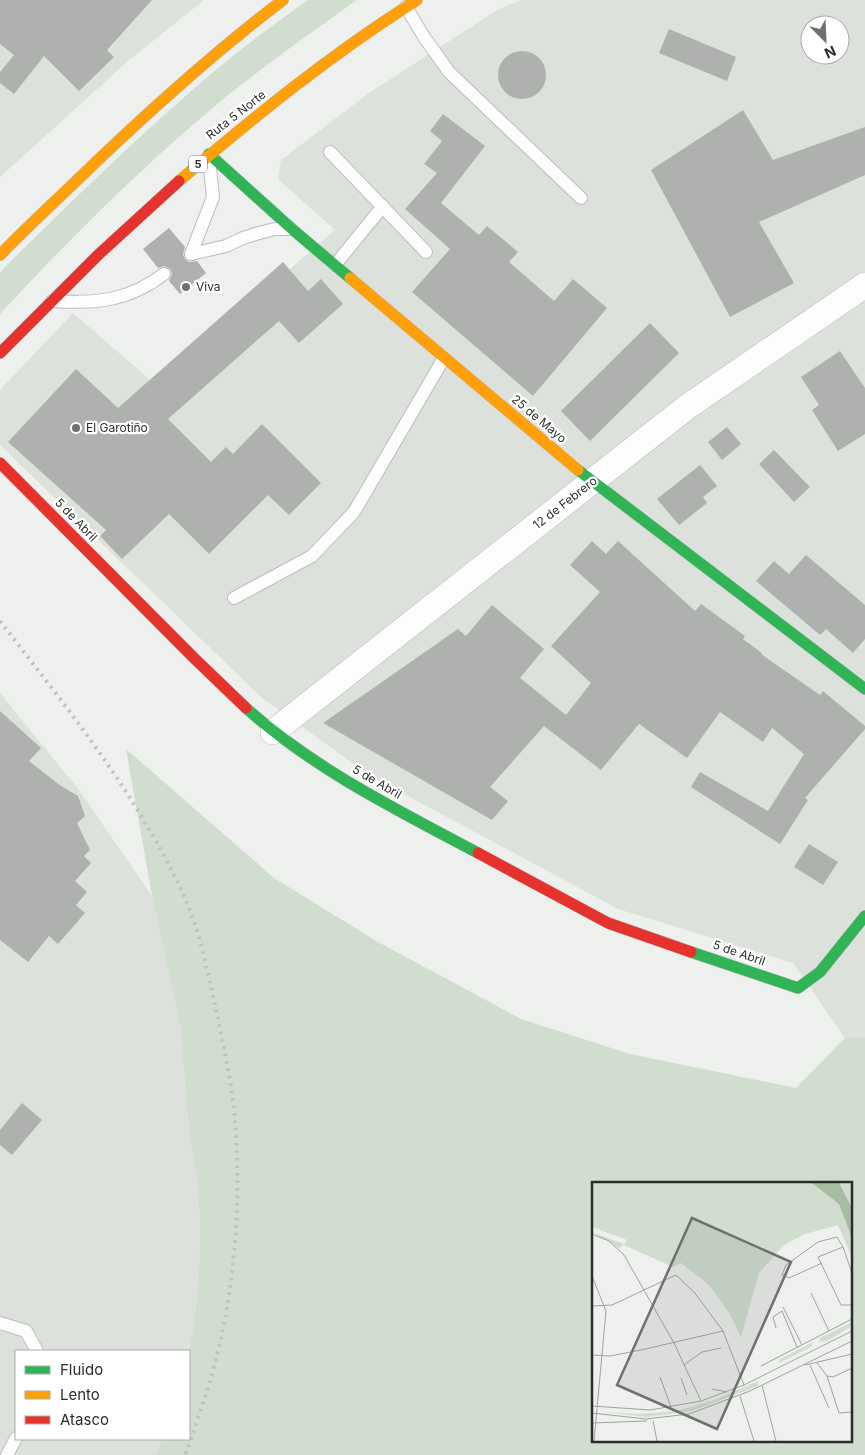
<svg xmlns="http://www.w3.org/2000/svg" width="865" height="1455" font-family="Inter,sans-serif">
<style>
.built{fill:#dde1dc;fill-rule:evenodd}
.green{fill:#d1ddcf;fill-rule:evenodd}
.building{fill:#afb1af}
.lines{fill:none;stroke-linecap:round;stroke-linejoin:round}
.lane-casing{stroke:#bbbdbb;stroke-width:14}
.street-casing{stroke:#bbbdbb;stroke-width:26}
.fast-casing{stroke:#bbbdbb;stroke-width:12}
.slow-casing{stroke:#bbbdbb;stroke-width:12}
.jam-casing{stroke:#bbbdbb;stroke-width:12}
.path{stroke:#d5d6d5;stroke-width:3;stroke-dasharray:2.5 4;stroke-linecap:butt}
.lane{stroke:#fcfdfc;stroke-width:12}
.street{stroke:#fcfdfc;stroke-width:25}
.fast{stroke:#30b455;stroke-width:11}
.slow{stroke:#ff9f0a;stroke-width:11}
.jam{stroke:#e5322d;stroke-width:11}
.rail{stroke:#c0c1c0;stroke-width:4;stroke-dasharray:2.5 5;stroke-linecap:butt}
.poi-dot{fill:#6f716f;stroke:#fff;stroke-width:2}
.labels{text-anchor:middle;stroke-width:4.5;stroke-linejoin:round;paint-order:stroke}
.shield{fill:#fff;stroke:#6b6c6b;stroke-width:1}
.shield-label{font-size:11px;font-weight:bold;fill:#2b2d2b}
.street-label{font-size:12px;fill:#2b2d2b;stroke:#fff}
.poi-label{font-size:12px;fill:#2b2d2b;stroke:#fff;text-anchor:start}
.inset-road{fill:none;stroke:#a0a2a0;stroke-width:1}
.view{fill:#6f716f;fill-opacity:0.15;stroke:#6f716f;stroke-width:2.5}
.inset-edge{fill:none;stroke:#2b2d2b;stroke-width:2.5}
</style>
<rect width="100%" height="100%" fill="#eef0ee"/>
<!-- built -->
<g class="built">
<polygon points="0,0 204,0 128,61 0,177"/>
<path d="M521,0H865V1038H845L793,963L618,909L369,775L262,698L0,445V390L73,313L156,385L335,230L278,179L281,160L369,93L497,10ZM810,25H840V55H810Z"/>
<polygon points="0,693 79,790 152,896 180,1025 189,1132 197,1178 200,1224 199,1270 195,1316 189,1351 16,1351 16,1439 162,1439 155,1455 0,1455"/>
</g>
<!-- green -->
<g class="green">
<path d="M308,0H357C313,31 270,62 228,95C147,162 71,237 0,314V273L7,265C69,204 131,143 197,86C232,55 270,27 308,0Z"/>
<path d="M126,749L274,878L378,942L521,1019L630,1054L796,1088L845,1038H865V1455H155L162,1439H189V1351L195,1316L199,1270L200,1224L197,1178L189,1132L180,1025L152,896ZM594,1184H851V1441H594Z"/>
</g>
<!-- building -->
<g class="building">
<polygon points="0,0 152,0 107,50 114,57 79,91 44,56 14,94 0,83 0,72 14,55 0,44"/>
<polygon points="669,29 736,57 727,81 659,53"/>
<circle cx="522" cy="75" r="24"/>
<polygon points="743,110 773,160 865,127 865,175 759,222 794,283 730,317 651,170"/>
<polygon points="443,114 485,146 441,203 479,235 487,226 518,252 509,262 554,301 573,279 607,308 533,396 412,292 450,249 405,209 437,173 424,164 442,141 430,131"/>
<polygon points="169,228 185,247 183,255 185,259 189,262 197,261 206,273 180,294 169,281 172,274 170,269 164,266 158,268 143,249"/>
<polygon points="283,262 308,291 321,279 343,304 299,343 279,321 168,419 211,462 226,447 233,454 262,424 321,483 289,515 268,495 209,554 169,514 122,559 100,536 106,530 8,442 76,369 118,408"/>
<polygon points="650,323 679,353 590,441 561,411"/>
<polygon points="840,351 865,388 865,434 838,451 812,410 819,405 801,377"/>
<polygon points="727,427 741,444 722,460 708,442"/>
<polygon points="774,450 810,487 794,502 759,464"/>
<polygon points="700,465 717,486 703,497 707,503 679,525 657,499"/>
<polygon points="592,541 606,554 618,541 695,611 701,604 745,636 743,639 762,653 761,654 820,695 823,691 865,726 865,729 805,798 808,800 780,844 691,787 700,772 768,811 804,754 772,728 763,742 720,712 687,758 639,724 601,770 544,726 490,787 508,801 492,820 323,723 458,629 466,636 492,605 544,649 520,678 566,715 591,683 551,646 600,592 570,565"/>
<polygon points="806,555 865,605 865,639 853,653 826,629 820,635 756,581 774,561 789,574"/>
<polygon points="0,711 41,748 29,761 61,786 78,796 85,816 77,823 90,850 84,856 91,863 75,881 87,892 76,905 85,913 58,944 49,936 28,962 0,940"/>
<polygon points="809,844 838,862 823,885 794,867"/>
<polygon points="22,1103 42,1120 12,1155 0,1145 0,1130"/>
</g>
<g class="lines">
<defs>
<g id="lane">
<polyline points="406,7 424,37 449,72 581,198"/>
<polyline points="330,152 426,252"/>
<polyline points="191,254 226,246 243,238 259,233 275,229 290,229"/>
<polyline points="191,254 213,197 209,159"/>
<polyline points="335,265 383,206"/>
<path d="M52,301C95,304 129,301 164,274"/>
<polyline points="234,598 312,556 354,512 444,358"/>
<polyline points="0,1323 26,1331 37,1351"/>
<polyline points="7,1455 16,1438"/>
</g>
<polyline id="street" points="273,732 687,407 865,285"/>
<g id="fast">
<polyline points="209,154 292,229 350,278"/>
<polyline points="578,470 865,689"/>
<path d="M246,708C314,769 397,810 478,853"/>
<polyline points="691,952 798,988 820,972 865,916"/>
</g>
<g id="slow">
<path d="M179,181C255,116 333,53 417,0"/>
<path d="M0,255C23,231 47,209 71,186C139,120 208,57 283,0"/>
<polyline points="350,278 578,470"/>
</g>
<g id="jam">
<polyline points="0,353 98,255 179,181"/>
<polyline points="0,463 194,658 246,708"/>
<polyline points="478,853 608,923 691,952"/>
</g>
</defs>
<!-- lane casing -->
<use href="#lane" class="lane-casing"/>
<!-- street casing -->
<use href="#street" class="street-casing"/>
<!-- fast casing -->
<use href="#fast" class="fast-casing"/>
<!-- slow casing -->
<use href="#slow" class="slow-casing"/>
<!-- jam casing -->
<use href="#jam" class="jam-casing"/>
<!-- path -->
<g class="path">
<polyline points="851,1321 865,1312"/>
<polyline points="811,1441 815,1452 821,1455"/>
<polyline points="713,1455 729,1441"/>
</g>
<!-- lane -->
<use href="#lane" class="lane"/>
<!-- street -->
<use href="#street" class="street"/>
<!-- fast -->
<use href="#fast" class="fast"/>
<!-- slow -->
<use href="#slow" class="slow"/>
<!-- jam -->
<use href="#jam" class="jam"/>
<!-- rail -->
<path class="rail" d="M0,621C67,708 138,795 184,896C199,928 207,970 215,1005C223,1043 232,1082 235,1121C241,1197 236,1277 218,1351C209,1387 198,1421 185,1455"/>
</g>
<!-- markers -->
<g class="poi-dot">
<circle cx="186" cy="287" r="5"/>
<circle cx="76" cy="428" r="5"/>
</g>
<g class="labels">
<!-- shield labels -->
<rect class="shield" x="189" y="155.5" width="18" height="17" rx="4"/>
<g class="shield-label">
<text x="198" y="168">5</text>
</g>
<!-- street labels -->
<g class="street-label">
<text transform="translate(236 115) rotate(-38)" y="4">Ruta 5 Norte</text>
<text transform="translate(539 419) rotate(40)" y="4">25 de Mayo</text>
<text transform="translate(565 503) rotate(-38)" y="4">12 de Febrero</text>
<text transform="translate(76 520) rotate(46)" y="4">5 de Abril</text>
<text transform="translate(377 782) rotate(30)" y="4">5 de Abril</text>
<text transform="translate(739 953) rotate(19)" y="4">5 de Abril</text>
</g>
<!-- poi labels -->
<g class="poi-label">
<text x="196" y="291">Viva</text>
<text x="86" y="432">El Garotiño</text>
</g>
</g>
<!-- overview -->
<g transform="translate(592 1182)">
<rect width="260" height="260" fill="#eef0ee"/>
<path d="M0,1H260V76L246,43L213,52L192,63L167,91L149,155L138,132L117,103L89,81L81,85L32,63L27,66L0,50L32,62L35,58L0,45ZM260,140V144L235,159L227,160L228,156ZM221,160L219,165L187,181L188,177ZM166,199V204L100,229L54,235L11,230L48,232L84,229L122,218Z" fill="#d1ddcf"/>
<path d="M220,1H247L260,26V56L247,22Z" fill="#a7bda2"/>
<path class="inset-road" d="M0,52L17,59L32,73L82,161L109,219M230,81L197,96L190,93L194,83L226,60L245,55L251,65M260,91L251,65L226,75L249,123H260M0,94L14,129L2,259M219,111L237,149M0,124L20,123L84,93L102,110L131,149L152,203M191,125L210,163M184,146L181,135L190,129L205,165M0,173L18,174L49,168L131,149M225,181L235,194L247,231L260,230M92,183L110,170L129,166M213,183L260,172M218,183L237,226M169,184L260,137M235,194L241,195L260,186M68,195L79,225M89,196L95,213M170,203L184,259M120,207L135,210M148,214L162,259M0,224L58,228L109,219L152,203L260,149M0,231L54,237L97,232L158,209L260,159M61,239L65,259M1,241L55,239"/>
<path class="view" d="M100,36L199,80L125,247L25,203Z"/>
<rect width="260" height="260" class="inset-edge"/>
</g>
<!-- legend -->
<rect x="15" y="1350" width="175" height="90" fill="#ffffff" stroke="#aaabaa"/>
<rect x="25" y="1366" width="25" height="8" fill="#30b455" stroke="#aaabaa"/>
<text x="60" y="1375" font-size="15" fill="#2b2d2b">Fluido</text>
<rect x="25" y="1391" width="25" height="8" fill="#ff9f0a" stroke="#aaabaa"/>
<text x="60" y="1400" font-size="15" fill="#2b2d2b">Lento</text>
<rect x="25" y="1416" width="25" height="8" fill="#e5322d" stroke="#aaabaa"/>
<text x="60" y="1425" font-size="15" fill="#2b2d2b">Atasco</text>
<!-- north arrow -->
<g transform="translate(825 40) rotate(156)"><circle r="24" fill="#ffffff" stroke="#aaabaa"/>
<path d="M0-4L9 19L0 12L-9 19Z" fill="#6f716f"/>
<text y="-8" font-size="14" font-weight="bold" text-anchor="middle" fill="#2b2d2b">N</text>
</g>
</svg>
